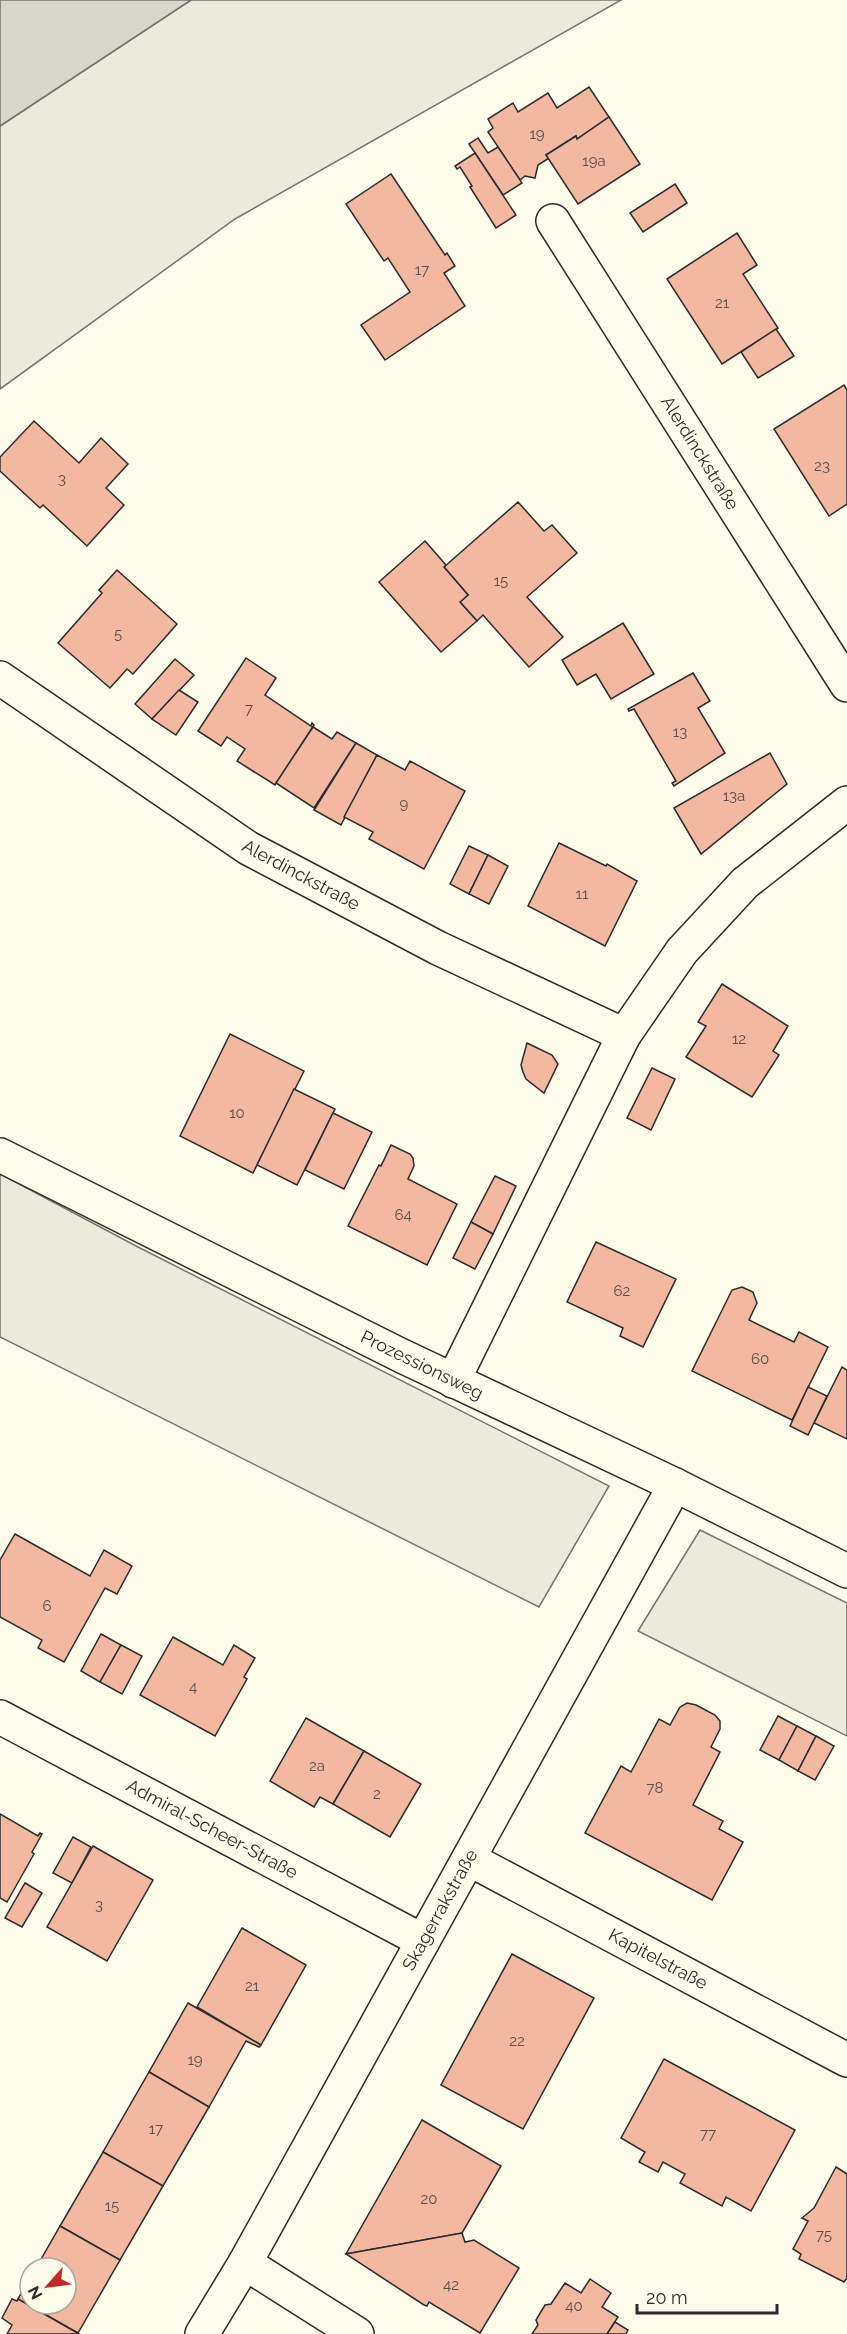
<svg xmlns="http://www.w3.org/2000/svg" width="847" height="2334" font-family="Raleway,sans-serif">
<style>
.green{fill:#ecebdb;stroke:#74746e;stroke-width:1.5}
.water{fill:#d8d7c9;stroke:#74746e;stroke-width:1.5}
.building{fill:#f2b8a0;stroke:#2b2b2b;stroke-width:1.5}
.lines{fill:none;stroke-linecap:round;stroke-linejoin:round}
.street-casing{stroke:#2b2b2b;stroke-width:36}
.street{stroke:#fdfbea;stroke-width:33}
.labels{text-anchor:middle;stroke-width:4.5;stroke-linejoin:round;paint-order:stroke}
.number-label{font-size:15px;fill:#5d4e48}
.street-label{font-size:18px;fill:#2b2b2b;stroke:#fdfbea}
</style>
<rect width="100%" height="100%" fill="#fdfbea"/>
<!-- green -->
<g class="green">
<polygon points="191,0 621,0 235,219 0,389 0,126"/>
<polygon points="0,1174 138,1247 609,1486 539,1607 0,1337"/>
<polygon points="700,1530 847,1603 847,1736 638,1631"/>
</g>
<!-- water -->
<polygon class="water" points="0,0 191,0 0,126"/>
<!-- building -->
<g class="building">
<polygon points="589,87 609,117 577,139 576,136 546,155 549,158 538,165 535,178 525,176 520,180 488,132 493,128 488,119 513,103 518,112 548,93 557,108"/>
<polygon points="609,117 640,164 578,204 546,155 576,136 577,139"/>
<polygon points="478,138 488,153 498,147 522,183 503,195 469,144"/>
<polygon points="475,153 516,215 496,228 470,187 472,186 460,167 457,169 455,166"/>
<polygon points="391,174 445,255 447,253 455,266 444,273 465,306 385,360 361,325 410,292 388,258 384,261 346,204"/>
<polygon points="675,184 687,203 643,232 630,213"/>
<polygon points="737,233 757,265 743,274 778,328 722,364 667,279"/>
<polygon points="776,329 794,356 758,378 741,352"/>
<polygon points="844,385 847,390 847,504 829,516 774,429"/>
<polygon points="34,421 79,463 101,438 128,464 106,488 124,505 87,546 43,505 40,508 0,471 0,457"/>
<polygon points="518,502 544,531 552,525 577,553 527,597 563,637 529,667 483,615 477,621 460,602 468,595 444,567"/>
<polygon points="425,541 446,565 444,567 468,595 460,602 477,621 441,652 379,582"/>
<polygon points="117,570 177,624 133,674 127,669 110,688 58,643 102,593 99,590"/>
<polygon points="623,623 654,674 611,699 596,674 577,685 562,660"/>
<polygon points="246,658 276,678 265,695 311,726 312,723 314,725 275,785 237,761 245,749 227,737 221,746 198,731"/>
<polygon points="175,659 194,675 152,719 135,704"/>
<polygon points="693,673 710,701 698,708 725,753 674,786 672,783 676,781 634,709 629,711 628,709"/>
<polygon points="179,690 198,702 176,735 152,719"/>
<polygon points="313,727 332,739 337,732 356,743 314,808 276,783"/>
<polygon points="356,743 377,755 341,825 314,810"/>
<polygon points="770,753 787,784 701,854 674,808"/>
<polygon points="377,755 405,770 410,761 465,791 424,869 369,839 373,832 344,817"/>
<polygon points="559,843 606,866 607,864 637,881 605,946 528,906"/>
<polygon points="469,846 488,855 469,894 450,884"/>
<polygon points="488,855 508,866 489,904 469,894"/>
<polygon points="722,984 788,1026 773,1051 779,1055 752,1097 686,1057 706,1026 698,1022"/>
<polygon points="230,1034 304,1071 253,1173 180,1136"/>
<polygon points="527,1043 552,1055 558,1064 544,1093 526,1079 523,1072 521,1065"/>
<polygon points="652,1068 675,1079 651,1130 627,1118"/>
<polygon points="294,1089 335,1109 297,1185 257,1165"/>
<polygon points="333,1113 372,1132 344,1189 305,1170"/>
<polygon points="391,1145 410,1154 413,1158 414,1166 408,1179 457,1204 427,1265 348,1226 379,1165 381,1166"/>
<polygon points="495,1176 516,1186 493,1234 471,1222"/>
<polygon points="471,1222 493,1234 475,1269 453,1258"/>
<polygon points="596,1242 676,1279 643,1347 620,1336 623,1328 567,1302"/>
<polygon points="742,1287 753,1292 757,1303 749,1320 794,1342 799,1332 828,1347 792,1420 692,1371 732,1290"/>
<polygon points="842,1367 847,1370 847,1439 814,1423"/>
<polygon points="808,1387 827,1396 808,1435 790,1426"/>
<polygon points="15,1534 90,1576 104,1550 132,1566 117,1594 105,1588 64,1662 38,1648 42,1640 0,1617 0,1560"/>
<polygon points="101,1634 121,1645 100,1682 81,1671"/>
<polygon points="173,1637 223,1665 234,1645 255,1658 244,1677 247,1679 215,1736 140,1695"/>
<polygon points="121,1645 142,1656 122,1694 100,1682"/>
<polygon points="687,1703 696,1705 715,1715 720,1721 720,1729 711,1747 720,1752 693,1805 723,1821 719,1829 743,1842 712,1900 585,1833 621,1766 631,1772 659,1719 670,1725 680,1707"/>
<polygon points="778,1716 797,1726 779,1760 760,1750"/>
<polygon points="306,1718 364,1751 333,1804 320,1797 314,1807 270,1781"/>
<polygon points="797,1726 816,1736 798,1771 779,1760"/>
<polygon points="816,1736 834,1746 815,1780 798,1771"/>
<polygon points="364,1751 421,1784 390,1837 333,1804"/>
<polygon points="0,1814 38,1836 40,1833 42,1834 32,1852 34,1854 7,1902 0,1898"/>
<polygon points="73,1837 91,1847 72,1883 53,1873"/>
<polygon points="93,1846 153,1880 107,1961 47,1927"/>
<polygon points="25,1883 42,1893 22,1927 5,1918"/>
<polygon points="242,1928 306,1965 261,2045 197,2007"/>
<polygon points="512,1954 594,1998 523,2129 441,2085"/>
<polygon points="188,2003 261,2045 259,2047 246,2041 209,2107 149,2072"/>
<polygon points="664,2059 795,2130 751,2211 726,2197 722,2206 680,2183 685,2174 663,2162 658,2172 639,2162 645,2152 621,2138"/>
<polygon points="149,2072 209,2107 163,2186 103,2152"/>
<polygon points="422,2120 501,2166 462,2233 346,2254"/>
<polygon points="103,2152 163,2186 120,2260 60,2226"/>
<polygon points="836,2167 847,2174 847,2278 844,2282 799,2259 801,2254 793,2249 808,2221 802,2218 814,2208"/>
<polygon points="60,2226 120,2260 78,2333 18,2299 30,2278 30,2304 66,2304 66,2268 36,2268"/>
<polygon points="462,2233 465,2242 474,2240 519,2268 480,2333 429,2302 427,2306 424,2305 346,2254"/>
<polygon points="590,2279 611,2293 602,2307 618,2317 607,2334 532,2334 538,2325 536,2320 545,2305 551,2304 565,2283 581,2293"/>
<polygon points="12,2299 17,2301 18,2299 79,2334 7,2334 12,2325 2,2318"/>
<polygon points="615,2322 628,2330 626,2334 607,2334"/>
</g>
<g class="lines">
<defs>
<g id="street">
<polyline points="553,221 847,685"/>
<polyline points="0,678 248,848 438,948 624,1035"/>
<polyline points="0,1155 402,1356 675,1485 847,1571"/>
<polyline points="453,1381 624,1035 682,951 745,883 847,803"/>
<polyline points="0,1717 423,1941"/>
<polyline points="469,1859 847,2060"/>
<polyline points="245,2263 357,2334"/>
<polyline points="202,2334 245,2263 675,1485"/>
</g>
</defs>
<!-- street casing -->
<use href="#street" class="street-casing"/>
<!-- street -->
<use href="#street" class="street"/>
</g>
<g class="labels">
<!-- number labels -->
<g class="number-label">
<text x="537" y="139">19</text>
<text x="594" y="166">19a</text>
<text x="422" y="275">17</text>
<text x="722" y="308">21</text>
<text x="822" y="471">23</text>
<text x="62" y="484">3</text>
<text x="501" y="586">15</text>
<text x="118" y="639">5</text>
<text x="249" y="714">7</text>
<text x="680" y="737">13</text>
<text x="734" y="801">13a</text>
<text x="404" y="809">9</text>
<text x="582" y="899">11</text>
<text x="739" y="1044">12</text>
<text x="237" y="1118">10</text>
<text x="403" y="1220">64</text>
<text x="622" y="1296">62</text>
<text x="760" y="1364">60</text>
<text x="47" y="1611">6</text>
<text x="193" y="1692">4</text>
<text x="317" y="1771">2a</text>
<text x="655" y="1793">78</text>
<text x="377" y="1799">2</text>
<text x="99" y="1910">3</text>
<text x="252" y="1991">21</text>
<text x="517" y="2046">22</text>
<text x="195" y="2065">19</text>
<text x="156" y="2134">17</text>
<text x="708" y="2139">77</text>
<text x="429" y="2204">20</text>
<text x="112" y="2211">15</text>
<text x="824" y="2240">75</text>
<text x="451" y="2290">42</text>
<text x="574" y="2311">40</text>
</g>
<!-- street labels -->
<g class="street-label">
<text transform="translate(700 453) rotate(58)" y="6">Alerdinckstraße</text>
<text transform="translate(301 875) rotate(28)" y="6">Alerdinckstraße</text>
<text transform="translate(422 1365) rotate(26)" y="6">Prozessionsweg</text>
<text transform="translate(212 1829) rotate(28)" y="6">Admiral-Scheer-Straße</text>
<text transform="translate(440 1910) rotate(-61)" y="6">Skagerrakstraße</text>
<text transform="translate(658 1959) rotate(28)" y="6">Kapitelstraße</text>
</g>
</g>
<!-- north arrow -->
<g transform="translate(48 2286) rotate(242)"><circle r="28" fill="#fdfbea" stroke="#a9a89e" stroke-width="1.5"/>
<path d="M0-4.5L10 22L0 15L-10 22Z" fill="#c62828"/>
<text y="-9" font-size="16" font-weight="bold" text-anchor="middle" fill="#2b2b2b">N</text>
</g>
<!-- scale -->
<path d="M637 2304v9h140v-9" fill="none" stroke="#2b2b2b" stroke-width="3"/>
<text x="646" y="2304" font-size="18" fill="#2b2b2b" stroke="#fdfbea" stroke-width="4.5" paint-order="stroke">20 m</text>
</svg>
